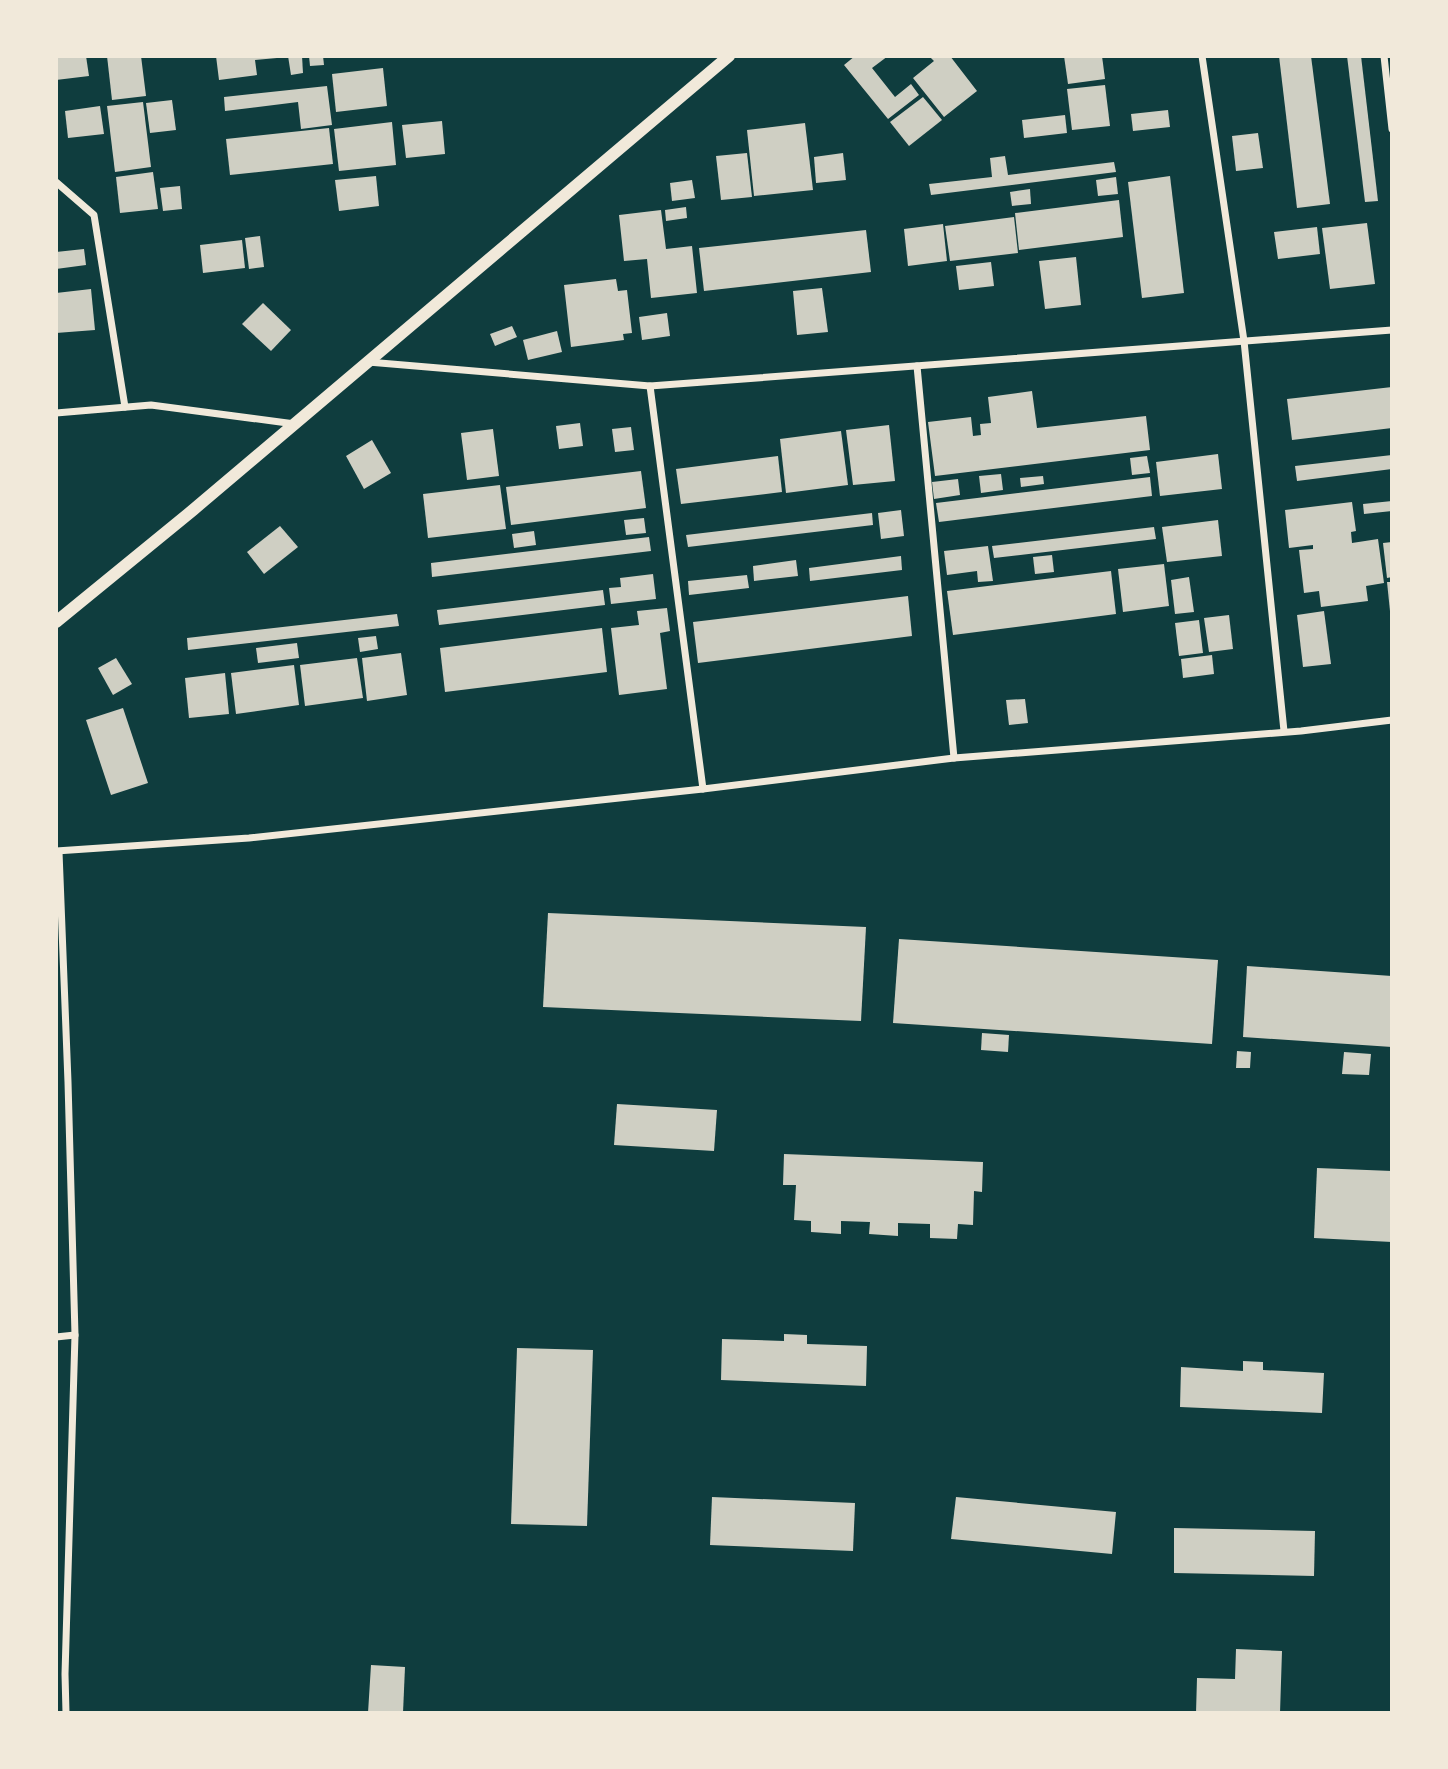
<svg xmlns="http://www.w3.org/2000/svg" width="1448" height="1769" font-family="'Titillium Web',sans-serif">
<style>
.building{fill:#cfcfc3}
.lines{fill:none;stroke-linecap:round;stroke-linejoin:round}
.minor{stroke:#f1e9da;stroke-width:7}
.tertiary{stroke:#f1e9da;stroke-width:12}
</style>
<rect width="100%" height="100%" fill="#0f3d3e"/>
<!-- building -->
<g class="building">
<polygon points="56,56 86,56 89,76 56,80"/>
<polygon points="107,56 141,56 146,96 112,100"/>
<polygon points="216,56 276,56 277,58 255,60 257,75 219,80"/>
<polygon points="288,56 302,56 303,73 291,75"/>
<polygon points="309,56 323,56 324,65 310,66"/>
<polygon points="855,56 888,56 872,68 895,97 911,84 919,95 888,119 844,65"/>
<polygon points="929,56 950,56 977,91 944,117 913,78 934,61"/>
<polygon points="1064,56 1102,56 1105,79 1068,84"/>
<polygon points="1279,56 1311,56 1330,204 1297,208"/>
<polygon points="1347,56 1361,56 1378,201 1365,202"/>
<polygon points="383,68 387,106 336,112 332,74"/>
<polygon points="1105,85 1110,126 1072,130 1067,89"/>
<polygon points="327,86 332,125 301,129 298,102 225,111 224,97"/>
<polygon points="923,97 942,120 909,146 890,122"/>
<polygon points="172,100 176,130 150,133 146,103"/>
<polygon points="143,102 151,167 115,172 107,106"/>
<polygon points="100,106 104,134 68,138 65,111"/>
<polygon points="1168,110 1170,127 1133,131 1131,114"/>
<polygon points="1065,115 1067,133 1024,138 1022,120"/>
<polygon points="442,121 445,154 406,158 402,125"/>
<polygon points="392,122 396,165 339,171 334,129"/>
<polygon points="805,123 813,190 754,196 747,130"/>
<polygon points="329,128 333,164 230,175 226,139"/>
<polygon points="1258,133 1263,168 1236,171 1232,136"/>
<polygon points="747,153 752,197 721,200 716,156"/>
<polygon points="843,153 846,180 816,183 814,157"/>
<polygon points="1005,156 1008,175 1114,162 1116,172 931,195 929,184 992,177 990,158"/>
<polygon points="153,172 158,209 120,213 116,177"/>
<polygon points="376,176 379,206 339,211 335,180"/>
<polygon points="1170,176 1184,293 1142,298 1128,182"/>
<polygon points="1116,177 1118,194 1098,196 1096,180"/>
<polygon points="692,180 695,198 672,201 670,183"/>
<polygon points="180,186 182,209 163,211 160,188"/>
<polygon points="1030,189 1031,204 1012,206 1010,192"/>
<polygon points="1119,200 1123,237 1019,250 1015,213"/>
<polygon points="686,207 687,218 666,221 665,210"/>
<polygon points="661,210 666,249 692,246 697,293 651,298 647,259 624,261 619,215"/>
<polygon points="1014,217 1018,253 950,261 945,226"/>
<polygon points="1367,223 1375,284 1330,289 1322,228"/>
<polygon points="943,224 947,261 908,266 904,229"/>
<polygon points="1317,227 1320,254 1278,259 1274,232"/>
<polygon points="866,230 871,272 704,291 699,248"/>
<polygon points="260,236 264,267 249,269 245,238"/>
<polygon points="242,240 245,268 203,273 200,245"/>
<polygon points="84,249 86,265 56,269 56,252"/>
<polygon points="1076,257 1081,305 1045,309 1039,261"/>
<polygon points="991,262 994,286 959,290 956,266"/>
<polygon points="616,279 618,291 627,290 632,333 623,334 624,340 571,347 564,285"/>
<polygon points="822,288 828,332 797,335 793,291"/>
<polygon points="91,289 95,330 56,333 56,293"/>
<polygon points="263,303 291,330 271,351 242,324"/>
<polygon points="667,313 670,336 642,340 639,317"/>
<polygon points="512,326 517,337 495,346 490,334"/>
<polygon points="557,331 562,352 528,360 523,340"/>
<polygon points="1392,387 1392,428 1292,440 1287,399"/>
<polygon points="1032,391 1037,428 1146,416 1150,450 935,476 928,422 971,417 973,436 981,435 980,424 991,423 988,397"/>
<polygon points="580,423 583,446 559,449 556,426"/>
<polygon points="889,425 895,481 853,485 846,430"/>
<polygon points="631,427 634,450 615,452 612,429"/>
<polygon points="493,429 499,476 467,480 461,433"/>
<polygon points="841,431 848,485 786,493 780,439"/>
<polygon points="372,440 391,473 364,489 346,456"/>
<polygon points="1218,454 1222,489 1160,496 1156,462"/>
<polygon points="1392,455 1392,469 1297,481 1295,466"/>
<polygon points="778,456 782,492 681,504 676,469"/>
<polygon points="1147,456 1150,473 1132,475 1130,458"/>
<polygon points="641,471 646,508 511,525 506,487"/>
<polygon points="1001,474 1003,490 981,493 979,476"/>
<polygon points="1043,476 1044,484 1021,487 1020,478"/>
<polygon points="1150,477 1152,496 939,522 936,503"/>
<polygon points="958,479 960,495 934,499 932,482"/>
<polygon points="500,485 506,529 428,538 423,494"/>
<polygon points="1392,501 1392,511 1364,514 1363,504"/>
<polygon points="1352,502 1356,531 1351,532 1352,543 1378,539 1384,583 1366,586 1368,601 1321,607 1319,591 1304,593 1299,550 1313,549 1313,545 1289,548 1285,510"/>
<polygon points="901,510 904,536 881,539 878,513"/>
<polygon points="872,513 873,525 688,547 686,535"/>
<polygon points="644,518 646,533 626,535 624,520"/>
<polygon points="1218,520 1222,556 1167,562 1162,527"/>
<polygon points="280,526 298,547 264,574 247,552"/>
<polygon points="1154,527 1156,539 994,558 992,546"/>
<polygon points="534,531 536,545 514,548 512,534"/>
<polygon points="649,537 651,551 432,577 431,563"/>
<polygon points="1392,542 1392,577 1387,578 1383,543"/>
<polygon points="988,546 993,581 978,582 977,571 947,575 944,551"/>
<polygon points="1052,555 1054,572 1035,574 1033,557"/>
<polygon points="901,556 902,570 810,581 809,568"/>
<polygon points="796,560 798,576 754,581 753,566"/>
<polygon points="1164,564 1169,606 1123,612 1118,569"/>
<polygon points="1111,571 1116,614 953,635 947,591"/>
<polygon points="653,574 656,599 611,604 609,588 621,587 620,578"/>
<polygon points="747,575 749,588 689,595 688,581"/>
<polygon points="1189,577 1194,612 1175,614 1171,580"/>
<polygon points="1387,582 1392,582 1392,611 1390,611"/>
<polygon points="603,590 605,605 439,625 437,610"/>
<polygon points="908,596 912,636 698,663 693,622"/>
<polygon points="667,608 670,631 660,633 667,689 619,695 611,628 639,625 637,611"/>
<polygon points="1324,611 1331,664 1303,667 1297,615"/>
<polygon points="397,614 399,626 188,650 187,638"/>
<polygon points="1229,615 1233,649 1209,652 1204,618"/>
<polygon points="1199,620 1203,653 1179,656 1175,623"/>
<polygon points="602,628 607,672 445,692 440,648"/>
<polygon points="376,636 378,649 360,652 358,638"/>
<polygon points="297,643 299,658 258,663 256,648"/>
<polygon points="401,653 407,695 367,701 362,658"/>
<polygon points="1212,655 1214,674 1183,678 1181,659"/>
<polygon points="116,658 132,684 113,695 98,668"/>
<polygon points="357,658 363,698 305,706 300,665"/>
<polygon points="294,665 299,705 236,714 231,673"/>
<polygon points="225,673 229,714 189,718 185,678"/>
<polygon points="1025,699 1028,723 1009,725 1006,700"/>
<polygon points="123,708 148,783 111,795 86,720"/>
<polygon points="548,913 866,927 861,1021 543,1007"/>
<polygon points="899,939 1218,960 1212,1044 893,1023"/>
<polygon points="1247,966 1392,976 1392,1047 1243,1037"/>
<polygon points="982,1033 1009,1035 1008,1052 981,1050"/>
<polygon points="1237,1051 1251,1052 1250,1068 1236,1068"/>
<polygon points="1344,1052 1371,1054 1369,1075 1342,1074"/>
<polygon points="617,1104 717,1110 714,1151 614,1145"/>
<polygon points="784,1154 983,1162 982,1192 974,1191 973,1225 958,1224 957,1239 930,1238 930,1224 898,1223 898,1236 869,1234 870,1222 841,1221 841,1234 811,1232 811,1221 794,1220 796,1185 783,1185"/>
<polygon points="1317,1168 1392,1171 1392,1242 1314,1238"/>
<polygon points="784,1334 807,1335 807,1344 867,1346 866,1386 721,1380 722,1339 784,1341"/>
<polygon points="517,1348 593,1350 587,1526 511,1524"/>
<polygon points="1243,1361 1263,1362 1263,1370 1324,1373 1322,1413 1180,1407 1181,1367 1243,1371"/>
<polygon points="712,1497 855,1503 853,1551 710,1545"/>
<polygon points="956,1497 1116,1512 1112,1554 951,1539"/>
<polygon points="1174,1528 1315,1531 1314,1576 1174,1573"/>
<polygon points="1236,1649 1282,1651 1280,1713 1196,1713 1197,1678 1235,1679"/>
<polygon points="371,1665 405,1667 403,1713 368,1713"/>
</g>
<g class="lines">
<!-- minor -->
<g class="minor">
<polyline points="1202,56 1244,341 1284,731"/>
<polyline points="1384,56 1392,129"/>
<polyline points="56,182 94,215 125,407"/>
<polyline points="368,362 650,386 1392,330"/>
<polyline points="917,366 954,758"/>
<polyline points="650,386 703,789"/>
<polyline points="56,413 151,405 295,424"/>
<polyline points="56,851 249,838 703,789 954,758 1301,731 1392,720"/>
<polyline points="59,852 68,1082 75,1335 65,1674 66,1713"/>
<polyline points="56,1337 75,1335"/>
</g>
<!-- tertiary -->
<polyline class="tertiary" points="56,622 193,510 729,56"/>
</g>
<!-- border -->
<rect width="1448" height="1769" fill="none" stroke="#f1e9da" stroke-width="116"/>
</svg>
